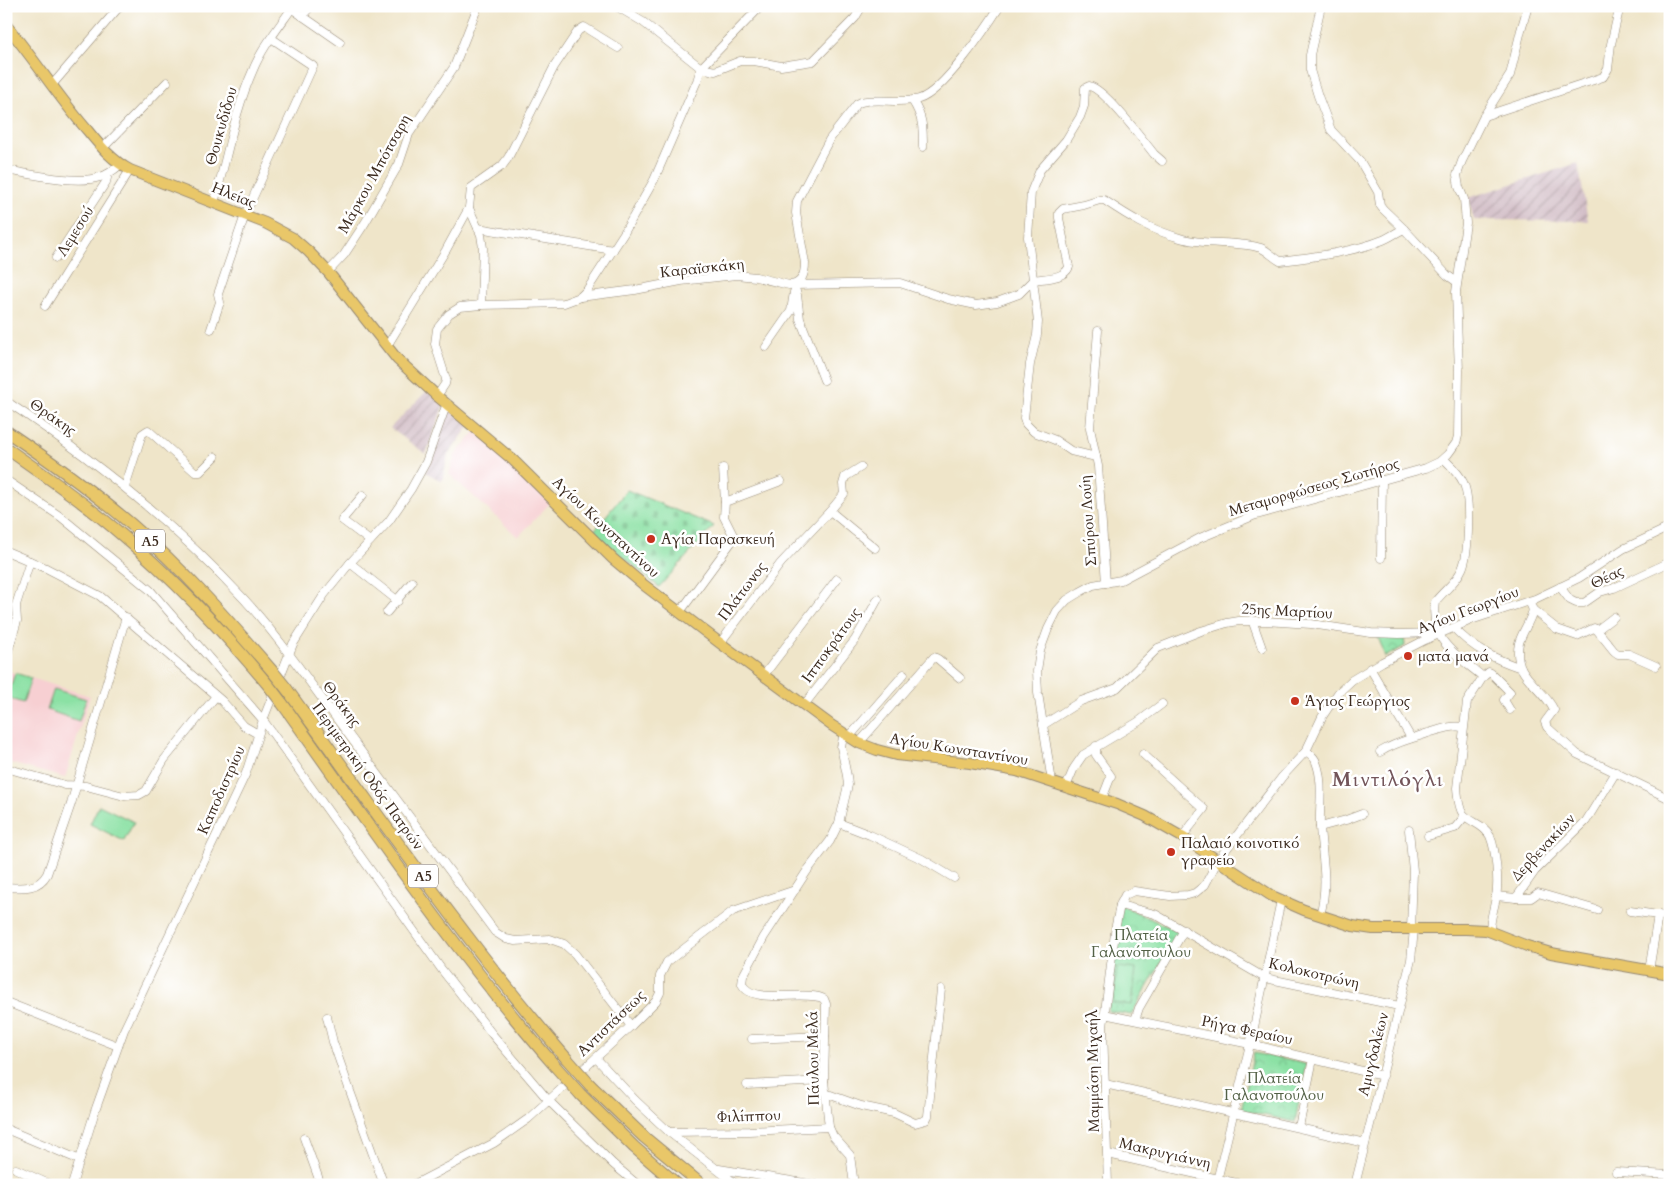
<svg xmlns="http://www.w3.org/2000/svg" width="1676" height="1191" font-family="Cardo,serif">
<defs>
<pattern id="industrial-furrows" width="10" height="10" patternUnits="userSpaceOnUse" patternTransform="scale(1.25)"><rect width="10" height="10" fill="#d2bdc6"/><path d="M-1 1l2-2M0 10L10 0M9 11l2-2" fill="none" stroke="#ac9aa0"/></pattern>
<pattern id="cemetery-stones" width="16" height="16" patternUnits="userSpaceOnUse" patternTransform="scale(1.25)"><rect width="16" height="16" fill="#8be1a4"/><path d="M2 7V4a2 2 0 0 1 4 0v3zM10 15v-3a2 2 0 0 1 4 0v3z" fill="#79c18d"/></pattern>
<pattern id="park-crowns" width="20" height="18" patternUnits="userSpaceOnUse" patternTransform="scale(1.25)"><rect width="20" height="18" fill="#8be1a4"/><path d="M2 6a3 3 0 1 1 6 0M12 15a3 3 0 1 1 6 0" fill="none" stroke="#79c18d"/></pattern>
</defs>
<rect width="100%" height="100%" fill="#fff"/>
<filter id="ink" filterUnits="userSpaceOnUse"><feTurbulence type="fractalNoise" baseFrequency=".02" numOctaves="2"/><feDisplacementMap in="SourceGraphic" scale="10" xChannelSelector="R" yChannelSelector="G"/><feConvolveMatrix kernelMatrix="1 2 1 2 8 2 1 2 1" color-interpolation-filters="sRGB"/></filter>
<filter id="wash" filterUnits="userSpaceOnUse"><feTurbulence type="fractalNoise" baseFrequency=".0096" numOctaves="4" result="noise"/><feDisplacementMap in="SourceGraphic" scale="20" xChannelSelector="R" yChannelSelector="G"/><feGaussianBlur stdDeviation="1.12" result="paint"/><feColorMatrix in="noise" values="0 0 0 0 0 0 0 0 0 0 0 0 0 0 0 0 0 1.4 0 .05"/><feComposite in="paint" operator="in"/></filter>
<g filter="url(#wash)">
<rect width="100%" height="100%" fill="#efe5c9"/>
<g fill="#f7cfd2">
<path d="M476,431L551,502L518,537L449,474L455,455Z"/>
<path d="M8,671L90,696L65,778L6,762V676Z"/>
</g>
<g fill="url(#industrial-furrows)">
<path d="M1578,163L1588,221L1474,220L1468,198Z"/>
<path d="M427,391L444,404L426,454L390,428Z"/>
<path d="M449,409L470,425L448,455L442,481L425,472L436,439Z"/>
</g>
<path fill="url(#cemetery-stones)" stroke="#638661" d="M627,490L714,526L659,587L593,532Z"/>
<g fill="url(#park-crowns)" stroke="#638661">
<path d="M1378,636H1404L1405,646L1385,657Z"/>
<path d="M1121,905L1179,932L1131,1015L1108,1011Z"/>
<path d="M1254,1053L1306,1064L1295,1122L1241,1110Z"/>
</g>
<g fill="#8be1a4" stroke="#638661">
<path d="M15,673L31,678L23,703L7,698Z"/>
<path d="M54,689L86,699L79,721L47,710Z"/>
<path d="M99,805L134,822L124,841L90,824Z"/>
<path d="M1117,967L1136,969L1132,1005L1113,1003Z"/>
</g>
</g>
<g filter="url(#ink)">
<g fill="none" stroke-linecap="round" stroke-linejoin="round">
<g stroke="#958874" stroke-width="9">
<g id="minor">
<path d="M288,6L340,42"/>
<path d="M616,6L643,22L701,68L715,71L740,61H754L781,66L813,61L855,18L862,6"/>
<path d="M1321,6L1310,55V70L1318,96L1331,130L1360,161L1378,192L1380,205L1383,209L1404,229L1447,275L1457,282"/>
<path d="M302,16L311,6"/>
<path d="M52,85L120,6"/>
<path d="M912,100C923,117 923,127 923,147"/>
<path d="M1484,116L1603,77L1608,69L1611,44L1620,6"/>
<path d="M103,148L167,82"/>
<path d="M6,170C31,174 77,185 100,177C108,175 114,170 120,165"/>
<path d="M214,203C227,158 234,113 253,70C262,48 278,28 292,8"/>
<path d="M469,208L481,235L483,248L481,305"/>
<path d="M478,228L613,250"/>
<path d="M56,258L106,182L108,174"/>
<path d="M328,272L344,255L365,223L399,164L409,134L454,67L478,6"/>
<path d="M1033,280C1045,278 1064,279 1069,267L1059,218V213L1063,209L1084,205L1100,200H1104C1131,218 1149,229 1180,238C1206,246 1235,240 1261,248C1268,251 1273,257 1280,261C1312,257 1354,252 1383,240C1390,237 1397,232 1404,229"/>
<path d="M794,285L900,283L948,299L976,305L997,302L1019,294L1033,280"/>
<path d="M794,285L797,295L800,319L824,380"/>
<path d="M580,297L635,290L681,281L736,275L756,277L789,285C802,285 805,273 805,263L796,213L797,201L829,140L857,104L861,102C879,98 901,104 919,99C943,92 986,28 1000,6"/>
<path d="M45,306L130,170"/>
<path d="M211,329L220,302L218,294L245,215L313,66L271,38"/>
<path d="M1098,331L1090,428L1098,466L1106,583"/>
<path d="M387,346L446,250L469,208L471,188L502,166L508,158L554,67L578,31L584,27L618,48"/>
<path d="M766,347L791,311L794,292"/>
<path d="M437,396L445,384L446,379L435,344L437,329L449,314L460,307L481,305L564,303L580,297L587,290L624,233L654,180L697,81L701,68L761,6"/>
<path d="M6,401C92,458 174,523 244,599C278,636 307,679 337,719C389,790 442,861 495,932L506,939L515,941L550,939L564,944L575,954L631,1026"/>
<path d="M1096,457L1071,451L1055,440L1034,432L1026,424L1024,418L1030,364L1037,335L1038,322L1028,237L1031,192L1040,170L1066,140L1080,117L1084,106L1085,88L1089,86C1104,88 1143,140 1154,154L1162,161"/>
<path d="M1444,459C1451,466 1459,473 1463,482C1471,498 1469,554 1462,569C1456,583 1444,590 1435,602C1429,641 1457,655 1483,677L1489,672L1491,673L1510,692L1504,700L1510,710"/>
<path d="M723,468L725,502"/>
<path d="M6,480L61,517L150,590L263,720L442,970L492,1034L549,1101L613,1164L638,1185"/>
<path d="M125,487L142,434L148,430L195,472H200L215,457"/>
<path d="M363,495L342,520L370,541"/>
<path d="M830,511L844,494L843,484L845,477L861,467"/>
<path d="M6,551L46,568L100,596L222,701L244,726L258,734"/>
<path d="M1381,558L1382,480"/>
<path d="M350,563L398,601"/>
<path d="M1560,587L1570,600L1576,603H1584L1600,592L1614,588L1670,562"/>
<path d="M1529,601L1533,610C1530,622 1522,632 1519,643C1512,677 1542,685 1554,710L1545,722L1547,727L1577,754L1670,799"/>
<path d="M1533,610L1557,629L1577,636L1594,628L1597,630L1614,617"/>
<path d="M387,612L412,582"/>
<path d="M680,612L733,540V535L724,517L725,502L781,481"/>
<path d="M1252,620L1262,648"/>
<path d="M1454,628C1473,649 1495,659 1521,668"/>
<path d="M1597,630L1614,651L1618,654H1629L1656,666"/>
<path d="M720,643L781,563L830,511L875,548"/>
<path d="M6,658L17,621L16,605L30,561"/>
<path d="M1370,668L1411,738"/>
<path d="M764,675L837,579"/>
<path d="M1483,677L1467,702L1457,788C1458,796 1458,807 1463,814C1471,823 1484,824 1490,836C1496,850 1499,882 1496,897C1494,909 1490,919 1490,931"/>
<path d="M804,705L855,640L878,599"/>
<path d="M1043,725L1081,701L1117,688L1158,648L1201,631L1227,623L1239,621H1265L1311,624L1371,633L1399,634L1434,633L1438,635"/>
<path d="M844,733L841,747L847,776L848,785L839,823L830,841L807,871L764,937L743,976L742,984C752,1006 808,989 824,999L826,1004L824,1081L829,1127L833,1136L850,1155L854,1185"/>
<path d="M849,737L904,674"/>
<path d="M859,743L934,657L938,659L960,678"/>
<path d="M1096,746V755L1111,776L1102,799"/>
<path d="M1306,751C1310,754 1315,757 1316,762C1324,782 1319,806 1320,827C1322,859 1329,883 1320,915"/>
<path d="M1380,752C1398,741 1409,740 1428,733C1440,730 1450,725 1463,727"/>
<path d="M1143,754L1204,809L1182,837"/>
<path d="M6,768L65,785L86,786L124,796L139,795L146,791L164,760L216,696"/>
<path d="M1052,782L1038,693L1037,671L1040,651L1048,629L1057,611L1067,600L1080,592L1093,585L1121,580L1200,538L1253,516L1426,468L1439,462L1448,454L1456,443L1458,436L1459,371L1456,292L1466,223L1464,199L1459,187L1457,175L1462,161L1484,116L1510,75L1521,30L1528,6"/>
<path d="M1066,787L1074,768L1083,755L1138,722L1162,704"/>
<path d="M839,823L870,835L922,859L954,878"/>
<path d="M1320,827L1346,820L1362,814"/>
<path d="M1409,830L1413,871L1411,930"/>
<path d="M1428,836L1455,828L1465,816"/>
<path d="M6,887C22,888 38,890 47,874L71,804L126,617"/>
<path d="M1496,896L1516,898L1535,871L1586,821L1616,772"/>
<path d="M1516,898H1531L1538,893L1597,910"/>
<path d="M1120,905L1155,914L1265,978L1399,1006"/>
<path d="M1630,911L1658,915"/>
<path d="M1649,971L1658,915L1670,917"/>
<path d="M6,1002L118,1046"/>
<path d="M1104,1014L1250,1044L1383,1076"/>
<path d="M327,1017L333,1042L350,1091L384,1185"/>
<path d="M1135,1020L1139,1008L1184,930"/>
<path d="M752,1039L825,1036"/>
<path d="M596,1058L635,1100L669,1132L737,1185"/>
<path d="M1105,1084L1365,1143"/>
<path d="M747,1085L824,1081"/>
<path d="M825,1093L861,1106L894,1113L915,1123L926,1120L928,1116L941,989"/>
<path d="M1299,1127L1313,1059"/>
<path d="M6,1129L80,1160"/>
<path d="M669,1132L749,1131L829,1127"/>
<path d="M304,1138L321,1185"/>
<path d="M1108,1154L1245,1185"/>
<path d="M16,1169L51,1185"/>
<path d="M719,1169L816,1185"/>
<path d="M1616,1172L1670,1175"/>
<path d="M72,1185L95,1111L124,1030L246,773L263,720L293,644L324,595L350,563L389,521L411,489L426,462L447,403"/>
<path d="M413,1185L494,1143L528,1119L631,1026L656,1001L660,993V976L667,962L733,911L795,890"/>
<path d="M1108,1185L1103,1027L1116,925L1120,905L1125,895L1134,891L1170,896L1188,895L1195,893L1205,885L1218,860L1282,777L1306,751L1322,717L1338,693L1352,680L1382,662L1425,640L1471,620L1535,599L1579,578L1623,549L1670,527"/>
<path d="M1216,1185L1253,1032L1281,900"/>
<path d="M1355,1185L1411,960L1414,929"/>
</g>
</g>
<g stroke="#958874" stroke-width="12">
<path id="major" d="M6,25C35,60 59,98 88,131C100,146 113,161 130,170L265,223L293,238L309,252L328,272L397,359L437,396L513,460L613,559L644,585L720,643L831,725L859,743L877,750L896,755L970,763L1017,771L1117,804L1145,816L1182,837L1272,896L1304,910L1353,926L1373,929H1466L1486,930L1527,946L1551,953L1670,974"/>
</g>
<g stroke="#958874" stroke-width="13">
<g id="highway">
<path d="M6,431C49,460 92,491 131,524C183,569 229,621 274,673"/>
<path d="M6,448C46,476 86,504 122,535C176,581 224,632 269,686"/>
<path d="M286,688C377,813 465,941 566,1058"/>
<path d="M282,703C370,826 455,952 555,1066"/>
<path d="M590,1085L644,1137L702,1185"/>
<path d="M581,1095L634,1147L678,1185"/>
</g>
</g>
<use href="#minor" stroke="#fff" stroke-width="8"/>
<use href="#major" stroke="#e9c769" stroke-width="10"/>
<use href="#highway" stroke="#e9c769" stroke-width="11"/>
<g stroke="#958874" stroke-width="13" stroke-linecap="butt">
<g id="highway-bridge">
<path d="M274,673L286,688"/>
<path d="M269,686L282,703"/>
<path d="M566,1058L590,1085"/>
<path d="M555,1066L581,1095"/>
</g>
</g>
<use href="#highway-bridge" stroke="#e9c769" stroke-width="11"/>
</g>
</g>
<g fill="#c8321e" stroke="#fff" stroke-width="2">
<circle cx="651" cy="539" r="5"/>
<circle cx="1408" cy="656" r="5"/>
<circle cx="1295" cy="701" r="5"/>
<circle cx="1171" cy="852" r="5"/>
</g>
<g text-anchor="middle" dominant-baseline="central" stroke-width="5" stroke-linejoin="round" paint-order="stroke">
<g fill="#fff" stroke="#766a62" stroke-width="1">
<rect x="135" y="529.5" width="30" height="23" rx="4"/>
<rect x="408" y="864.5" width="30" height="23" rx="4"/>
</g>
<g font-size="14" font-weight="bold" fill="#3b2a1e">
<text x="150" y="541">Α5</text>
<text x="423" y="876">Α5</text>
</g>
<g font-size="15" fill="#3b2a1e" stroke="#fff">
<text transform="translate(221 126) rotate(-74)">Θουκυδίδου</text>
<text transform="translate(374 174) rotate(-61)">Μάρκου Μπότσαρη</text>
<text transform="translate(234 195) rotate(22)">Ηλείας</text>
<text transform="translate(75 231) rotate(-58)">Λεμεσού</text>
<text transform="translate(702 268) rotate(-6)">Καραϊσκάκη</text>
<text transform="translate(53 417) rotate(35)">Θράκης</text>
<text transform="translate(1314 487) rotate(-16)">Μεταμορφώσεως Σωτήρος</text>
<text transform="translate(1088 521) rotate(-94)">Σπύρου Λούη</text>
<text transform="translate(606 527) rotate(43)">Αγίου Κωνσταντίνου</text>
<text transform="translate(1607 577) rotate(-26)">Θέας</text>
<text transform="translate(742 591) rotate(-53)">Πλάτωνος</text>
<text transform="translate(1468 610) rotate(-21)">Αγίου Γεωργίου</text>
<text transform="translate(1287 611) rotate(3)">25ης Μαρτίου</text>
<text transform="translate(831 645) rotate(-54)">Ιπποκράτους</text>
<text transform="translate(342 704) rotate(53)">Θράκης</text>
<text transform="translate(959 749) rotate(9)">Αγίου Κωνσταντίνου</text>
<text transform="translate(368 776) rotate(54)">Περιμετρική Οδός Πατρών</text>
<text transform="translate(221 790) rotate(-66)">Καποδιστρίου</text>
<text transform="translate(1543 847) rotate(-47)">Δερβενακίων</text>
<text transform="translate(1314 973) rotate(13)">Κολοκοτρώνη</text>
<text transform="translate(611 1023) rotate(-44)">Αντιστάσεως</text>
<text transform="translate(1247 1030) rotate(12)">Ρήγα Φεραίου</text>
<text transform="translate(1373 1054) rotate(-76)">Αμυγδαλέων</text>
<text transform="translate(813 1058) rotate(-91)">Πάυλου Μελά</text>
<text transform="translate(1093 1071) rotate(-91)">Μαμμάση Μιχαήλ</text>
<text transform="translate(749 1116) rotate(-2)">Φιλίππου</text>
<text transform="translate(1165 1153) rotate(13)">Μακρυγιάννη</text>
</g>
<g font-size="15" fill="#3b2a1e" stroke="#fff" text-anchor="start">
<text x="661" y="539">Αγία Παρασκευή</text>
<text x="1418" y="656">ματά μανά</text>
<text x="1305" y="701">Άγιος Γεώργιος</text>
<text x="1181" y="843">Παλαιό κοινοτικό<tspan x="1181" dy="17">γραφείο</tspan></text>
</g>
<g font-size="15" fill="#536146" stroke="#fff">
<text x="1141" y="935">Πλατεία<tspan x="1141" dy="17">Γαλανόπουλου</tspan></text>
<text x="1274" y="1078">Πλατεία<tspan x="1274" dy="17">Γαλανοπούλου</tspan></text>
</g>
<g font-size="20" font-weight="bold" letter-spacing="1" fill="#73555a" stroke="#fff">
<text x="1388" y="779">Μιντιλόγλι</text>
</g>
</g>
<rect width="1676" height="1191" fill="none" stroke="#fff" stroke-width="25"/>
</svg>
